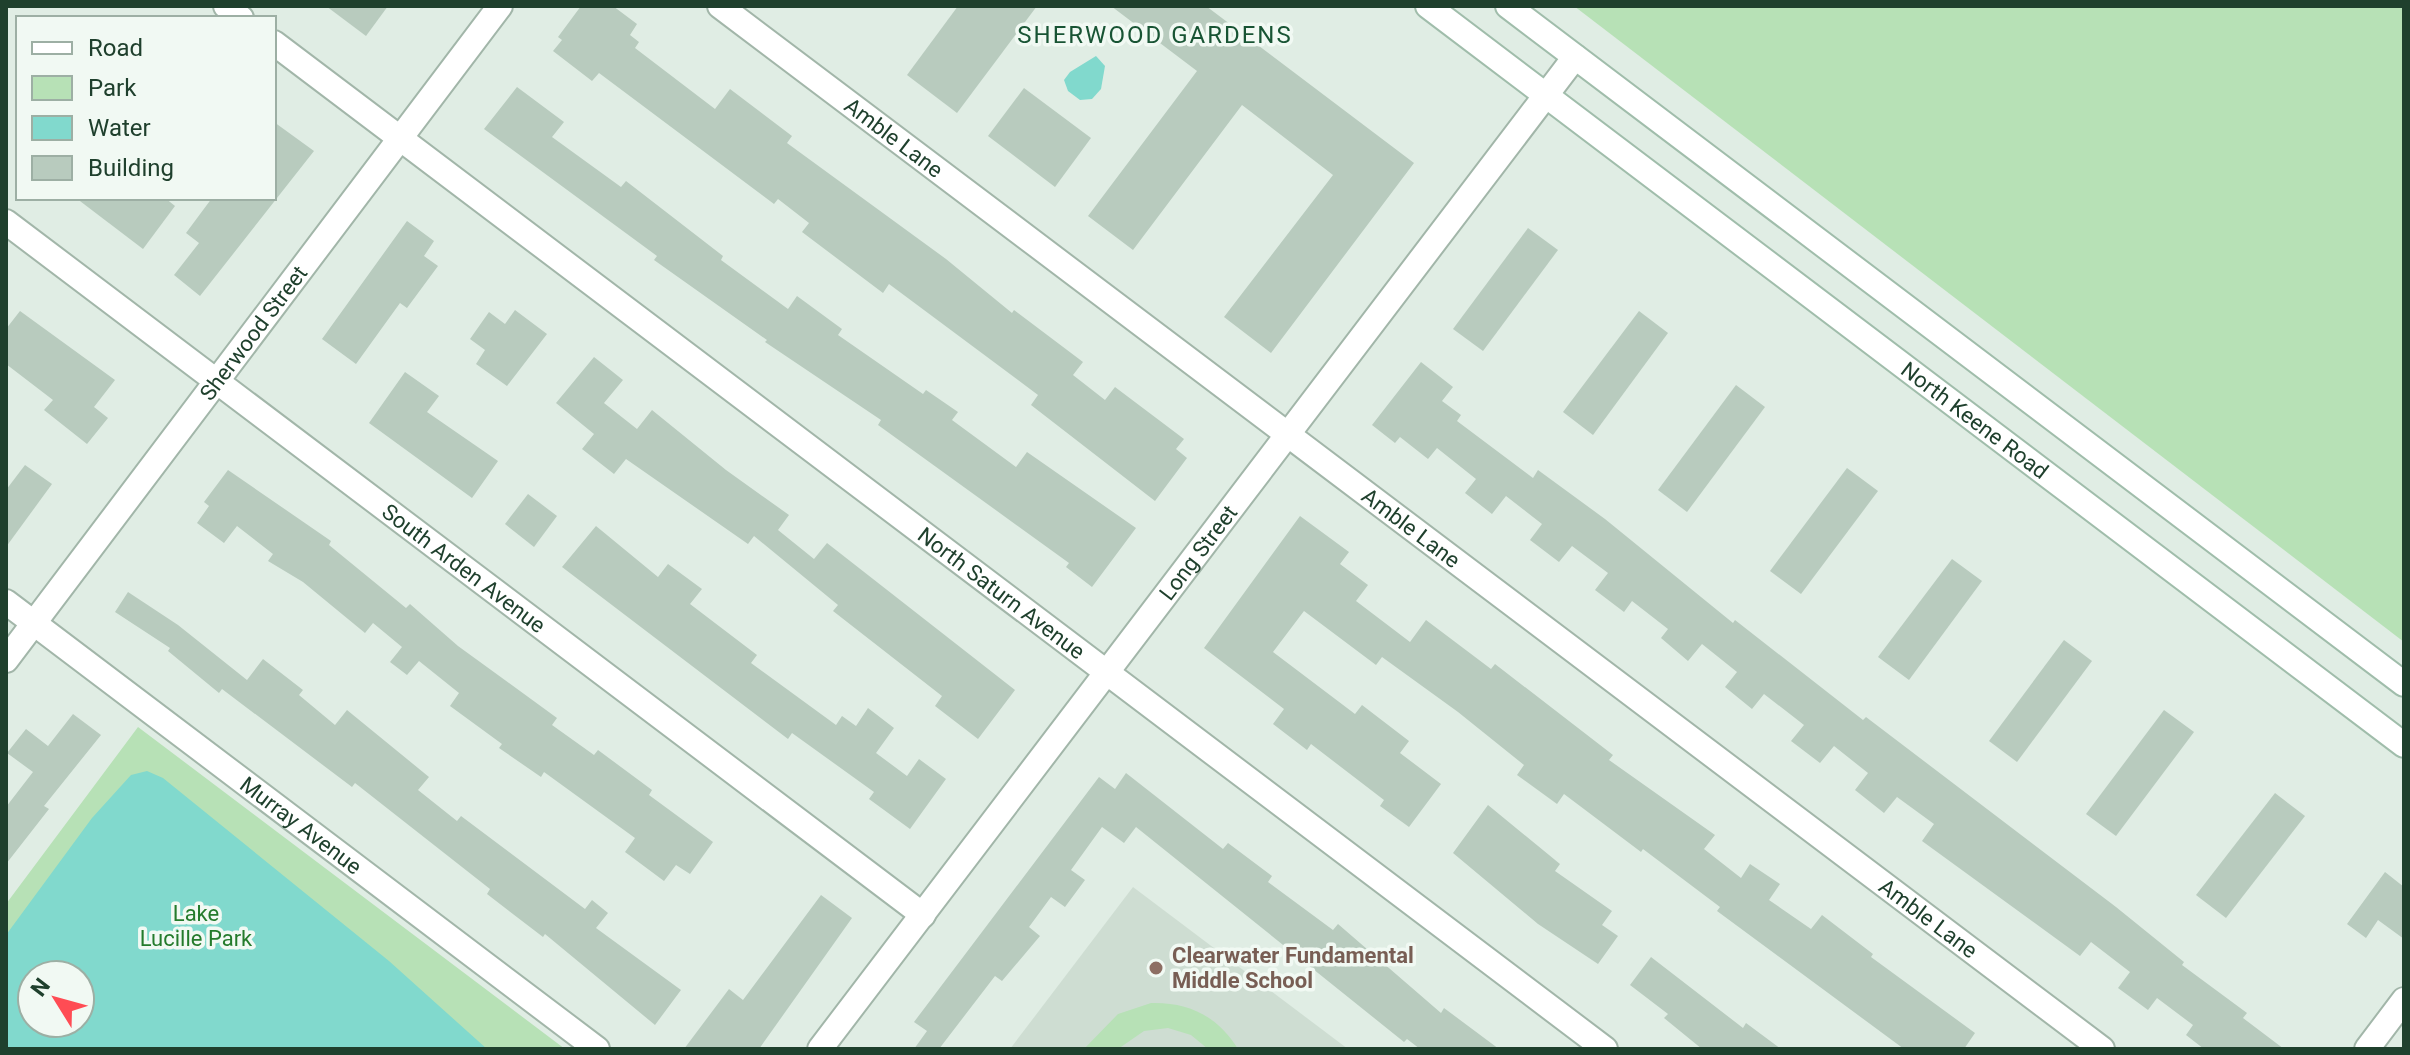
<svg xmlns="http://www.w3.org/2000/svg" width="2410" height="1055" font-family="Roboto,sans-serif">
<rect width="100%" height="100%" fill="#e0ede4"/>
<path fill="#ceddd2" d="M1133,887L1348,1049H1010Z"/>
<g fill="#b7e1b6" fill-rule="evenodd">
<path d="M1574,6H2404V642Z"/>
<path d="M138,727L565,1049H6V904ZM32,975H80V1023H32Z"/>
<path d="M1151,1003C1190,1002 1218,1017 1238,1049H1208L1191,1035L1168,1028L1144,1031L1118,1049H1084L1118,1014Z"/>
</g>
<g fill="#81d9cd" fill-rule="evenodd">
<path d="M1096,56L1105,66L1101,89L1092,99L1080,100L1068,91L1064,80L1070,72Z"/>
<path d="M147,771L163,778L389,961L487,1049H6V935L92,818L131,775ZM32,975H80V1023H32Z"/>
</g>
<g fill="#b8cbbe">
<path d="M326,6H388L366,36Z"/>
<path d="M581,6H613L637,24L630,35L639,42L635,48L715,109L730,89L792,136L787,143L946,259L1012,313L1014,310L1083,362L1073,375L1105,400L1115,387L1184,439L1176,449L1187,458L1155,501L1031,405L1038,395L889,284L883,293L802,232L809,223L778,199L774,204L599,73L592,81L553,51L562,40L558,37Z"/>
<path d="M958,6H1037L957,113L907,75Z"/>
<path d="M1111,6H1206L1414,163L1271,353L1224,317L1333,175L1242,105L1133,250L1088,216L1197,71Z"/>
<path d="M517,87L564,122L552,137L621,187L626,181L723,256L721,260L788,309L797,296L842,329L838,335L923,394L926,390L958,412L952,420L1016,467L1027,452L1136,528L1092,587L1066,567L1069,563L878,425L881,420L765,342L767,340L654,260L657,256L484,129Z"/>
<path d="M1024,88L1091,138L1055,187L988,136Z"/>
<path d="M274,122L314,151L200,296L174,275L199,243L186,233L212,198H274Z"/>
<path d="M76,198H165L175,206L143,249Z"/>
<path d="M407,221L434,241L424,256L438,266L407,308L400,303L356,364L322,339Z"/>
<path d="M1528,228L1558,250L1483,351L1453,329Z"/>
<path d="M515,310L547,334L507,386L476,364L485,350L470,339L489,312L505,324Z"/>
<path d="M20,311L115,380L94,407L108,418L87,444L44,410L53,400L6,364V329Z"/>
<path d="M1639,311L1668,333L1593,435L1563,412Z"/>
<path d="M594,357L623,380L604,403L637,429L652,410L726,470L789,515L778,530L814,559L827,543L1015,690L978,739L935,706L942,696L833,611L838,605L754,536L748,544L626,459L614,474L582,449L594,434L556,403Z"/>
<path d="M1421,362L1453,387L1442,401L1461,415L1457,421L1533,478L1538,470L1605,519L1733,623L1735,620L1863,720L1866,717L2116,907L2184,962L2182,965L2247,1013L2243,1018L2284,1049H2204L2186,1035L2193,1025L2157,998L2148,1010L2118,988L2130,972L2091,942L2080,956L1922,841L1934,824L1897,797L1884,813L1855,790L1868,773L1834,746L1820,763L1791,741L1804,725L1764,694L1752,709L1725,687L1737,672L1702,644L1688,661L1661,638L1668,629L1632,601L1624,612L1595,590L1608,573L1572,546L1559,562L1530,540L1542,524L1506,496L1492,514L1465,493L1476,479L1437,448L1428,459L1400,437L1395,443L1372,425Z"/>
<path d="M405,372L439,396L427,412L498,461L472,498L369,423Z"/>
<path d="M1736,385L1765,407L1687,512L1658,490Z"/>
<path d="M25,465L52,484L6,547V490Z"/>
<path d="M1847,468L1878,491L1801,594L1770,571Z"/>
<path d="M228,470L331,541L329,545L406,608L410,604L458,646L557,718L552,725L594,755L598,750L652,790L649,795L713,842L690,874L676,865L664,881L625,852L635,838L544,772L541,777L499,748L502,744L450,706L459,693L419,661L407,675L390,662L402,647L373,623L365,633L303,582L268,561L273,554L237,526L224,543L197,523L209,506L204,502Z"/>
<path d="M528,494L557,516L534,547L505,524Z"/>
<path d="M1300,516L1349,552L1340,564L1368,585L1356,601L1410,642L1426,620L1491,669L1495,664L1613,755L1609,760L1715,835L1704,849L1741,878L1750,864L1780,884L1769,900L1811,929L1822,915L1873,954L1871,957L1975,1033L1964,1049H1904L1717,911L1720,907L1643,849L1641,852L1564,794L1557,804L1517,775L1524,765L1458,712L1382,657L1376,665L1304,611L1273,652L1355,714L1362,705L1409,741L1400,753L1441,784L1409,827L1380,806L1384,800L1311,744L1307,750L1273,724L1284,709L1204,648Z"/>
<path d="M596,526L658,577L668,564L702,589L690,604L757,655L751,663L836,725L842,716L856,726L868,708L894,728L876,753L907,776L919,759L946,779L910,829L869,799L874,792L792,733L788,739L562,567Z"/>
<path d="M1952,559L1982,581L1909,680L1878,657Z"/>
<path d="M128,592L178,625L247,680L263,659L303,690L299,695L335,725L347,710L429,777L418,790L457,821L461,816L585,909L592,900L608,913L596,928L681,990L655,1025L545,934L543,937L487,894L490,889L355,783L352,787L222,689L219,693L168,651L170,648L115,612Z"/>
<path d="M2064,640L2092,661L2017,762L1989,741Z"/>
<path d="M2164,710L2194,732L2116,836L2086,814Z"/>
<path d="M73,714L101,735L44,806L49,809L6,864V807L33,772L7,753L26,729L48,746Z"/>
<path d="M1126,773L1223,849L1228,843L1272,876L1268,882L1333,930L1338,924L1441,1013L1444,1008L1499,1049H1420L1407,1039L1404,1042L1136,827L1124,843L1102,827L1071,870L1085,880L1065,907L1051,897L1029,927L1040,936L1002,981L995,976L939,1049H914L927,1031L914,1022L1099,777L1115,789Z"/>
<path d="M2275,793L2305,816L2226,918L2196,895Z"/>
<path d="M1488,805L1560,864L1555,871L1612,911L1602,925L1618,936L1598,964L1538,924L1453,853Z"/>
<path d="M2385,872L2404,887V939L2378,920L2366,938L2347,924Z"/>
<path d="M821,895L852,918L759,1049H684L729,989L743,1000Z"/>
<path d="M1651,957L1743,1028L1746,1023L1781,1049H1702L1664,1018L1668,1014L1630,985Z"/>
</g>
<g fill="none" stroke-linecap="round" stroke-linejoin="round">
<g stroke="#a2b6a9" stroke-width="28">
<g id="minor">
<path d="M226,6L241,18"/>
<path id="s1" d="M720,6L2102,1049"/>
<path id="s2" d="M274,43L1605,1049"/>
<path id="s3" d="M6,222L923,915"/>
<path id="s4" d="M6,602L597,1049"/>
<path id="s5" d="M6,660L500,6"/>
<path id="s6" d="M820,1049L1575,57"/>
</g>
</g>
<g stroke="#a2b6a9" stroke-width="28">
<path id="tertiary" d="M2367,1049L2404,1000"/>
</g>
<g stroke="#a0bdab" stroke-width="28">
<g id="secondary">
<path id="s7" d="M1428,6L2404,745"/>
<path d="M1508,6L2404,684"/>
</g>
</g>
<use href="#minor" stroke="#fff" stroke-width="24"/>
<use href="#tertiary" stroke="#fff" stroke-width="24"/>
<use href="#secondary" stroke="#fff" stroke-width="24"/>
</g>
<circle fill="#8d6e63" stroke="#f1f9f3" stroke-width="3" cx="1156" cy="968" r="8"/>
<g text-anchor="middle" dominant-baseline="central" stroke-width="7" stroke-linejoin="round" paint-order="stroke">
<g font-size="22" fill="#1f402d" stroke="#f1f9f3">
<text stroke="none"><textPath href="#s1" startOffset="218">Amble Lane</textPath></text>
<text stroke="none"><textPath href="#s5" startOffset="410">Sherwood Street</textPath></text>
<text stroke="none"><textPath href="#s7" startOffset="686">North Keene Road</textPath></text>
<text stroke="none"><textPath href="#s1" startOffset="866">Amble Lane</textPath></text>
<text stroke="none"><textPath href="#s6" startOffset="624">Long Street</textPath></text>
<text stroke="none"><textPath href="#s3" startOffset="574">South Arden Avenue</textPath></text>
<text stroke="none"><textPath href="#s2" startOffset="912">North Saturn Avenue</textPath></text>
<text stroke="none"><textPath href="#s4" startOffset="370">Murray Avenue</textPath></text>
<text stroke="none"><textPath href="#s1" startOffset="1514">Amble Lane</textPath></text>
</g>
<g font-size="22" fill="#247b2c" stroke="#f1f9f3">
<text x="196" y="913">Lake<tspan x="196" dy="25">Lucille Park</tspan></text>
</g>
<g font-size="22" font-weight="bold" fill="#785e54" stroke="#f1f9f3" text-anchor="start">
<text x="1172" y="955">Clearwater Fundamental<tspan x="1172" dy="25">Middle School</tspan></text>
</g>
<g font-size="24" letter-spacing="2" fill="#185434" stroke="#f1f9f3">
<text x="1155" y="35">SHERWOOD GARDENS</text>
</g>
</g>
<rect width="2410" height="1055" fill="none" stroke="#1f402d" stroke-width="16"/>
<rect x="16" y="16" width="260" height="184" fill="#f1f9f3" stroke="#9dafa4" stroke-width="2"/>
<rect x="32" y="42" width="40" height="12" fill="#ffffff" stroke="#9dafa4" stroke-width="2"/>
<text x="88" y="56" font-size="24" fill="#1f402d">Road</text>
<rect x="32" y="76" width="40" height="24" fill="#b7e1b6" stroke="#9dafa4" stroke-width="2"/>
<text x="88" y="96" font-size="24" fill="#1f402d">Park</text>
<rect x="32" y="116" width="40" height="24" fill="#81d9cd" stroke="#9dafa4" stroke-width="2"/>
<text x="88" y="136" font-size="24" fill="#1f402d">Water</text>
<rect x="32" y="156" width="40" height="24" fill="#b8cbbe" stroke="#9dafa4" stroke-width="2"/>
<text x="88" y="176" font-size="24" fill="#1f402d">Building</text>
<g transform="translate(56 999) rotate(307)"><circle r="38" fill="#f1f9f3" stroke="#9dafa4" stroke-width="2"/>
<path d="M0-6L14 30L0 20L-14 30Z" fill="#ff4c54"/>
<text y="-12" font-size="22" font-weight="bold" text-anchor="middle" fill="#1f402d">N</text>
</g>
</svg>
